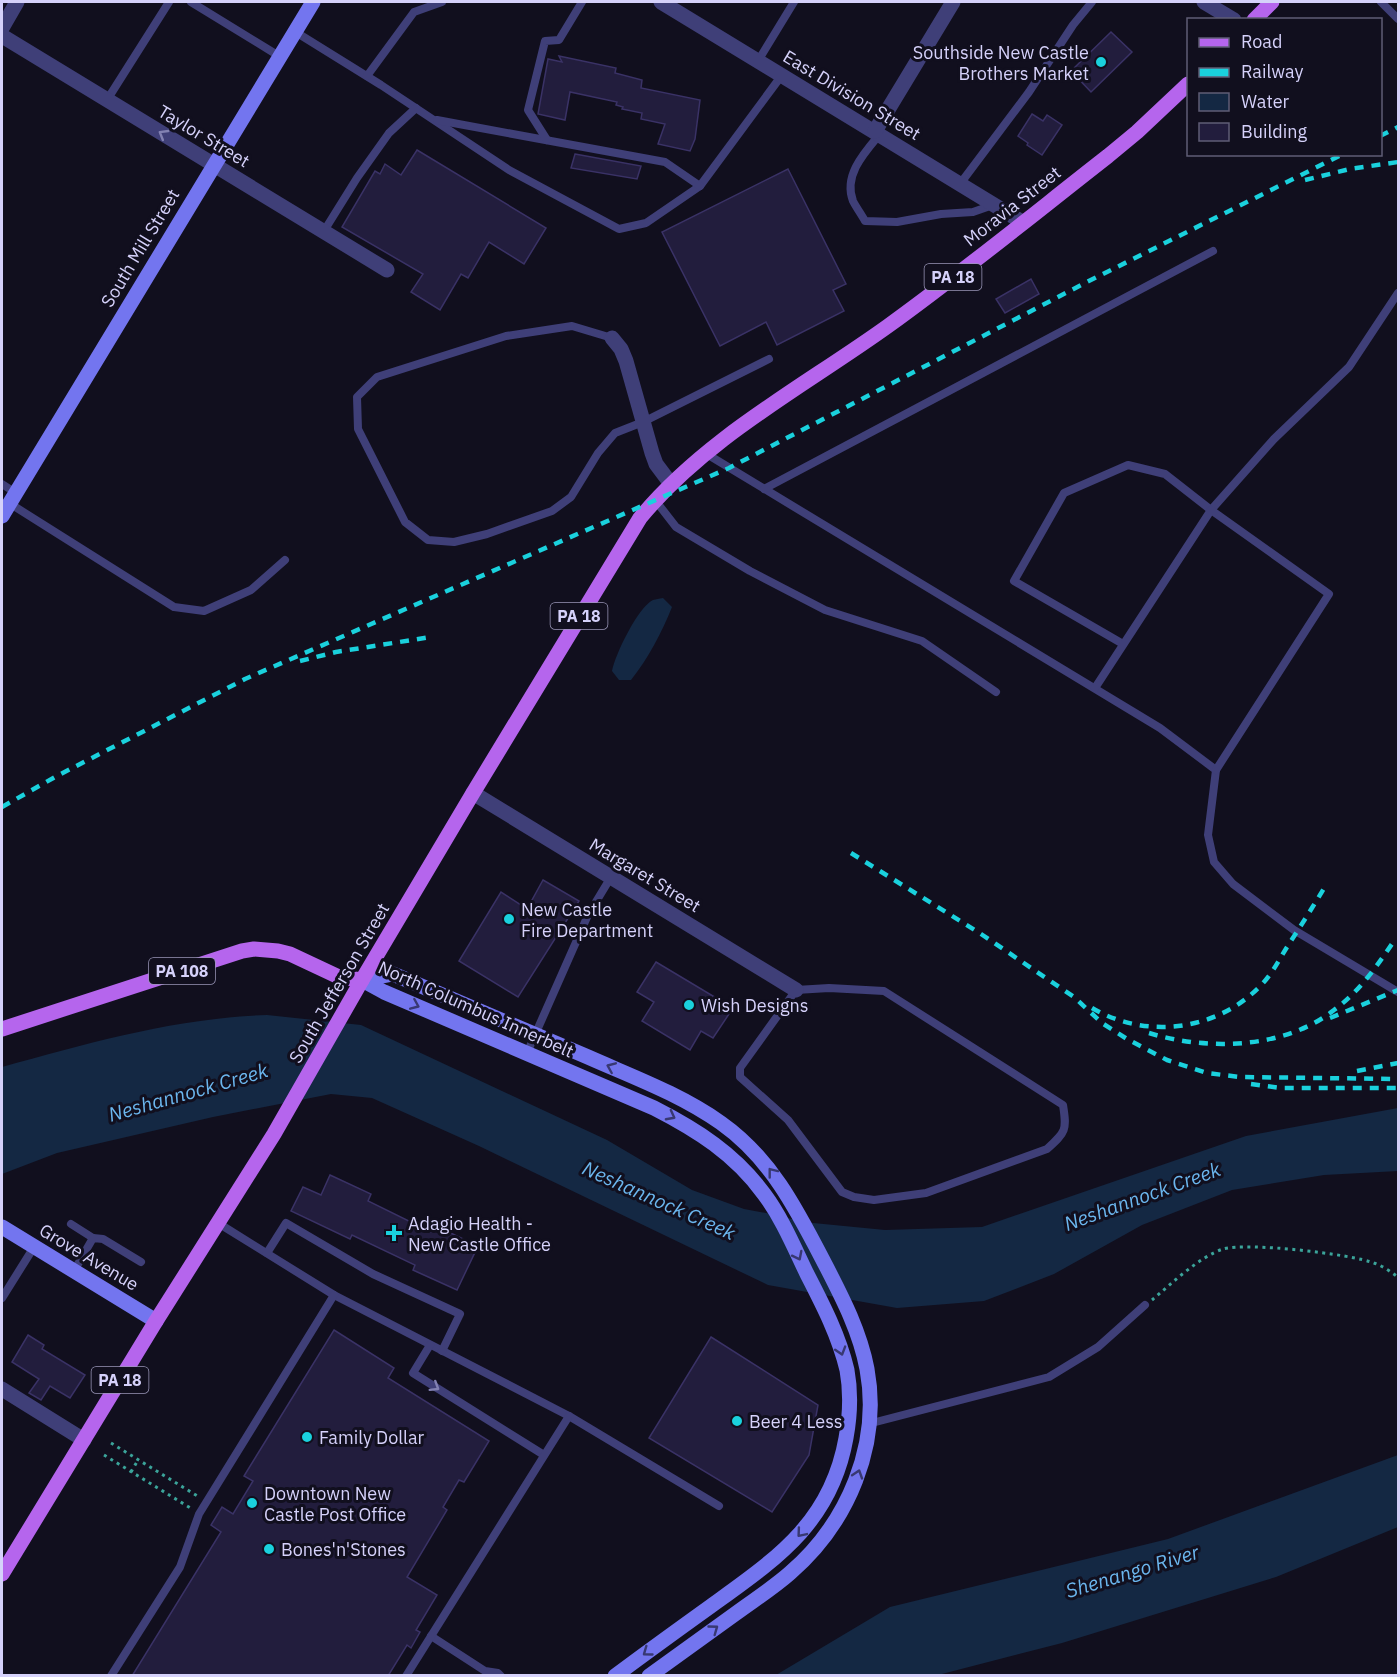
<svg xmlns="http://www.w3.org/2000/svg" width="1400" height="1677" font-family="'IBM Plex Sans',sans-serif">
<rect width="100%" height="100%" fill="#110f1e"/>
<g fill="#142843">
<path d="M663,598L672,607C662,632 648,659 631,680H619L612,671C615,655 638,607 653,600C656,599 659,599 663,598Z"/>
<path d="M267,1015L361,1025L607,1140L692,1190L744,1209L777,1215L803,1222L885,1230L982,1227L1246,1136L1398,1108V1171L1324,1175L1232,1190L1142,1225L1054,1274L984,1301L897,1308L768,1285L479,1146L372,1098L331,1094L213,1117L57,1153L2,1174V1067C89,1043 176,1018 267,1015Z"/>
<path d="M1398,1455V1527L1276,1577L1062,1643L938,1675H776L890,1607L1168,1539Z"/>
</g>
<g fill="#221d3d" stroke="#3a3266" stroke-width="1.5">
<path d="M1111,32L1132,52L1091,92L1071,71Z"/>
<path d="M559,56L616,68L615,73L642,80L641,88L700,100L695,139L690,151L658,144L665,124L641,119L642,113L622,109L623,107L616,105L617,102L570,92L565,120L538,114L548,59L562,62Z"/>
<path d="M1032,114L1043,121L1047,115L1062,125L1042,155L1027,145L1028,143L1018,136Z"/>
<path d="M417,150L546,228L524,264L489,242L468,278L461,274L440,310L411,292L423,274L342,227L375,171L380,174L385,164L401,175Z"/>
<path d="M575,154L641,166L637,179L571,168Z"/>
<path d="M788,169L846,284L833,290L844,311L777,345L766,322L720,346L662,232Z"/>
<path d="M1031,279L1039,294L1005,313L996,299Z"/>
<path d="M543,880L579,901L518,997L459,961L501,892L527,909Z"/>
<path d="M656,962L733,1008L713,1038L701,1031L690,1050L642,1021L654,1002L637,992Z"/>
<path d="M330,1175L371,1194L368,1201L431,1232L434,1225L478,1246L457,1290L413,1270L415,1265L352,1235L350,1239L291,1211L303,1187L321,1195Z"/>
<path d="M334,1330L394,1368L388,1378L489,1441L464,1482L459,1480L443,1507L447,1510L407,1577L437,1595L416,1630L420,1632L411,1648L407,1645L388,1676H132L221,1532L211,1525L222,1507L233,1514L253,1481L244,1476Z"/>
<path d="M28,1335L44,1345L42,1349L85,1375L70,1398L50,1386L41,1400L29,1393L39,1379L12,1362Z"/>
<path d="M711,1337L818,1405L809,1455L772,1512L649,1438Z"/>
</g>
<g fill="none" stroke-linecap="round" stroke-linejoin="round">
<g stroke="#3ba49a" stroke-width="3" stroke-dasharray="3 4.5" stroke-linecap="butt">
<path d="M1034,187L1049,182"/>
<path d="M1152,1300C1171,1284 1199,1257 1223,1249C1247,1242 1351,1254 1374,1263C1383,1266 1391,1272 1398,1277"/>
<path d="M111,1443L199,1497"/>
<path d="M104,1455L192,1509"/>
<path d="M131,1472L138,1460"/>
</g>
<g stroke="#3f3f78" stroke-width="8">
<path d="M191,2L279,56"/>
<path d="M1381,2L1398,19"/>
<path d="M294,31L381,85L509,170L619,229L646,223L700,186L782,75"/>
<path d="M758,61L794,2"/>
<path d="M367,76L414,12L442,2"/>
<path d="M107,100L169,2"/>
<path d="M437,120L665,162L700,186"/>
<path d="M880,134C865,152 843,175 853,201C856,207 861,214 865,221L897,222L941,214L973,212L993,205"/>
<path d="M547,140L528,110L545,41L559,40L582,2"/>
<path d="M960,184L1029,92L1073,25L1092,2"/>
<path d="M324,231L357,178L389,133L416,108"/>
<path d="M612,338L572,326L506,336L377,377L357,397L358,429L405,522L428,540L454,542L487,534L552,511L571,497L598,453L615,433L643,422L769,359"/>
<path d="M705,453L1160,728L1216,770L1208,835L1214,862L1233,884L1294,930L1398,992"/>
<path d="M2,484L16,493"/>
<path d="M764,489L1213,251"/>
<path d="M655,500L676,527L750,571L825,610L922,641L996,692"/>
<path d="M9,503L174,607L204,611L251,590L285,560"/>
<path d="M1123,644L1014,581L1064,493L1128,465L1165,474L1211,510L1274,439L1349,367L1398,293"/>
<path d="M1095,688L1211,510L1329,594L1216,770"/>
<path d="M829,988L884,991L1063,1105C1067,1130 1066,1132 1047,1149L926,1193L874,1200L854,1197L842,1192L788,1120L740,1077V1068L796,990Z"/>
<path d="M527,1053L588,915L611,877"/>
<path d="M218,1223L334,1295L569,1416L719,1506"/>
<path d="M71,1224L93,1238"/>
<path d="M267,1253L286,1223L373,1274L460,1314L442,1351"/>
<path d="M74,1271L93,1238L103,1239L141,1262"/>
<path d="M2,1298L34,1247"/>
<path d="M430,1345L413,1373L544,1455"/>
<path d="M868,1424L1049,1377L1098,1347L1145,1305"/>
<path d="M431,1636L485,1671L498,1673L501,1676"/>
<path d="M111,1676L180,1567L199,1514L334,1295"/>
<path d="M406,1676L569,1416"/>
</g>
<g stroke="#3f3f78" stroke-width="15">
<path d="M661,2L1022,222"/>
<path d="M1204,2L1234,20"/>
<path d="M2,28L17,2"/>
<path d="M2,36L387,270"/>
<path d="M875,131L953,2"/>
<path d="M612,338L621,349L626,361L652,453L656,464L671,484"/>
<path d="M473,793L796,990"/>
<path d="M2,1389L84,1440"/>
</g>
<g stroke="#7375ef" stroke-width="15">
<path d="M2,516L313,2"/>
<path d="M362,980L393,974C458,1002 523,1030 588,1057C633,1077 680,1094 721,1123C772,1159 798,1212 826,1266C843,1299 860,1332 867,1369C881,1445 848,1523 790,1573C773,1588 754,1600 735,1614C707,1634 678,1655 649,1676"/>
<path d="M362,980L384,992L654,1108C697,1130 735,1154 764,1194C782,1218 794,1247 807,1274C823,1305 839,1336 847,1370C851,1392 850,1416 846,1438C831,1523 776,1559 711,1606C679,1629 647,1652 615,1676"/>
<path d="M2,1227L156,1321"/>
</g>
<g stroke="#b565ed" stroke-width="15">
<path d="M1254,20L1272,2"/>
<path d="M2,1029L242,951L254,949L278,951L290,954L339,977L362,980"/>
<path d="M2,1574L156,1321L274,1134L362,980L473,793L640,518C707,437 803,387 888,326C963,272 1035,213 1108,156L1137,132L1188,84"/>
</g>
<g stroke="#1ad1dd" stroke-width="4.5" stroke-dasharray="9 8" stroke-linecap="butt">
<path d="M1380,136L1398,127"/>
<path d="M1305,180L1350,169L1398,162"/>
<path d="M300,661L336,652L431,637"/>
<path d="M2,807L55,777L245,679L729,468L1085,283L1343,154"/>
<path d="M851,853L981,934L1074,997L1102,1023L1127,1039L1167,1060L1207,1073L1240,1077L1398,1079"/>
<path d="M1092,1008C1148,1041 1221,1030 1264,982C1274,971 1281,956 1289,944C1302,924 1314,905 1326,885"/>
<path d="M1330,1018L1398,990"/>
<path d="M1149,1033C1207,1051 1285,1049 1334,1010C1359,992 1377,966 1394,941"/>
<path d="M1357,1071L1398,1063"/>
<path d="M1251,1084L1281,1088H1398"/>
</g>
</g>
<defs><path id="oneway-chevron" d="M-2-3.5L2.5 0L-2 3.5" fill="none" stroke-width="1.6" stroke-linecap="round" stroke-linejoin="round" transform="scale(1.5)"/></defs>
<g stroke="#8281b2">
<use href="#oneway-chevron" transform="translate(163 134) rotate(-149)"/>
<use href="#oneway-chevron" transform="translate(435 1387) rotate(32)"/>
</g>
<g stroke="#383872">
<use href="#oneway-chevron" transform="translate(415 1005) rotate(23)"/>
<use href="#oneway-chevron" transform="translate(611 1067) rotate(-157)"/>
<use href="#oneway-chevron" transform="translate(671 1116) rotate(28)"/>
<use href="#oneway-chevron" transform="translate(772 1172) rotate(-128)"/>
<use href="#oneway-chevron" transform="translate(798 1256) rotate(63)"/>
<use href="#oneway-chevron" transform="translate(841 1351) rotate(73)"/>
<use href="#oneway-chevron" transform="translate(858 1474) rotate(-72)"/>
<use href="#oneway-chevron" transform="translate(801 1533) rotate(130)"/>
<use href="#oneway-chevron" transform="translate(714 1629) rotate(-36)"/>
<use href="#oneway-chevron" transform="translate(647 1652) rotate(144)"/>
</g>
<g fill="#1ad1dd" stroke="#110f1e" stroke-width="2">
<circle cx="1101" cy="62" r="6"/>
<circle cx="509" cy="919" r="6"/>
<circle cx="689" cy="1005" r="6"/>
<path d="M391 1224h6v6h6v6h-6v6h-6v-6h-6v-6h6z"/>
<circle cx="737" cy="1421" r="6"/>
<circle cx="307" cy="1437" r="6"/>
<circle cx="252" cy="1503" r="6"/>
<circle cx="269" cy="1549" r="6"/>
</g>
<g text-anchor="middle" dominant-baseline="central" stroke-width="6" stroke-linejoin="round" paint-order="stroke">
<g fill="#110f1e" stroke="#9a97b8" stroke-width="1.5">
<rect x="924.5" y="264" width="57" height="26" rx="4.5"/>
<rect x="550.5" y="603" width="57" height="26" rx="4.5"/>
<rect x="149" y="958" width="66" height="26" rx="4.5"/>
<rect x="91.5" y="1367" width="57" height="26" rx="4.5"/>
</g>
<g font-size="16" font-weight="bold" fill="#d5d1fa">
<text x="953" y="277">PA 18</text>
<text x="579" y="616">PA 18</text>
<text x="182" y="971">PA 108</text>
<text x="120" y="1380">PA 18</text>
</g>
<g font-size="18" fill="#d5d1fa" stroke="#110f1e" text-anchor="start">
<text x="1089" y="52" text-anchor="end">Southside New Castle<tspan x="1089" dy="21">Brothers Market</tspan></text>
<text x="521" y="909">New Castle<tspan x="521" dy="21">Fire Department</tspan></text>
<text x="701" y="1005">Wish Designs</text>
<text x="408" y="1223">Adagio Health -<tspan x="408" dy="21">New Castle Office</tspan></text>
<text x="749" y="1421">Beer 4 Less</text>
<text x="319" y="1437">Family Dollar</text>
<text x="264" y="1493">Downtown New<tspan x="264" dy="21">Castle Post Office</tspan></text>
<text x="281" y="1549">Bones'n'Stones</text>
</g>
<g font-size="18" fill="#d5d1fa" stroke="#110f1e">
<text transform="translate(852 95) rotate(31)">East Division Street</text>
<text transform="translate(204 136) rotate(31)">Taylor Street</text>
<text transform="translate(1012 206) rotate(-38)">Moravia Street</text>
<text transform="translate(140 248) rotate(-59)">South Mill Street</text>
<text transform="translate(645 875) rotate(31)">Margaret Street</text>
<text transform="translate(339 983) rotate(-60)">South Jefferson Street</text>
<text transform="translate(476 1009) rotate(24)">North Columbus Innerbelt</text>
<text transform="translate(89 1257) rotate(31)">Grove Avenue</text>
</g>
<g font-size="20" font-style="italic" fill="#6bb6ee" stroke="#110f1e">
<text transform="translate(188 1092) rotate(-16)">Neshannock Creek</text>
<text transform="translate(1142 1196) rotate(-20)">Neshannock Creek</text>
<text transform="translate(659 1200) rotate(24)">Neshannock Creek</text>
<text transform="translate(1132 1571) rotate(-17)">Shenango River</text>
</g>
</g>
<rect width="1400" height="1677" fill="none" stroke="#d5d1fa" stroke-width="6"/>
<rect x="1187" y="18" width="195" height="138" fill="#110f1e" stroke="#5f5d76" stroke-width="1.5"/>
<rect x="1199" y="38" width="30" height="9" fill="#b565ed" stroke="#5f5d76" stroke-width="1.5"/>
<text x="1241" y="48" font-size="18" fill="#d5d1fa">Road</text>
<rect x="1199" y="68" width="30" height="9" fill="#1ad1dd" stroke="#5f5d76" stroke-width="1.5"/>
<text x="1241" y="78" font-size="18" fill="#d5d1fa">Railway</text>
<rect x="1199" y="93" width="30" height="18" fill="#142843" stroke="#5f5d76" stroke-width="1.5"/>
<text x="1241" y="108" font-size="18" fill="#d5d1fa">Water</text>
<rect x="1199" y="123" width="30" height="18" fill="#221d3d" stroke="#5f5d76" stroke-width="1.5"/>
<text x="1241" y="138" font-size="18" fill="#d5d1fa">Building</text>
</svg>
